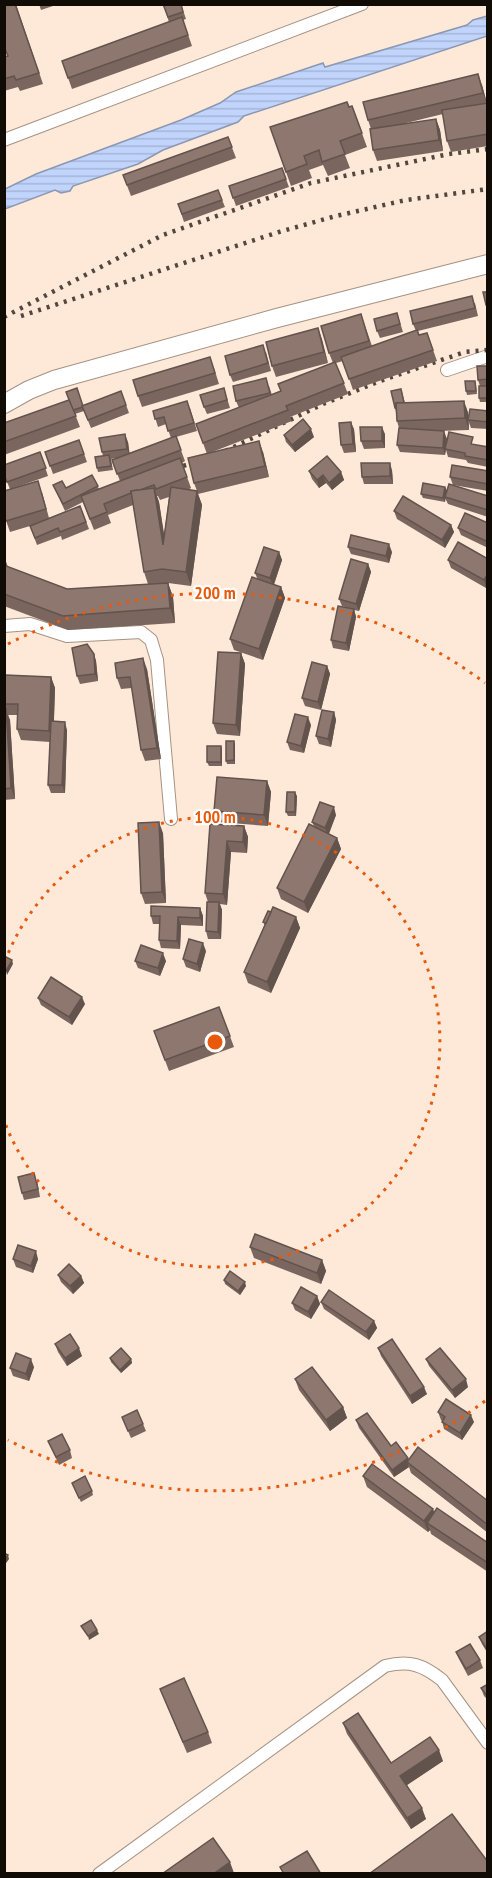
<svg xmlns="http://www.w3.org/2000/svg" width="492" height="1878" font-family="'PT Sans Narrow',sans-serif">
<defs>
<pattern id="water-rules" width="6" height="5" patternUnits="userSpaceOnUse" patternTransform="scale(1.5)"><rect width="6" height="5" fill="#c1d4fc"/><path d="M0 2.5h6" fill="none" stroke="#a5b5d6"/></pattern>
</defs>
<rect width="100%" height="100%" fill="#fee9d9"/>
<path fill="url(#water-rules)" stroke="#8c98b2" stroke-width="1.5" d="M487,16V36L244,116L238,122L163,150L138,164L73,186L70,191L61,193L55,190L5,209V189L36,174L181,120L220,103L236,92L323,63L325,67L467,25L473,20Z"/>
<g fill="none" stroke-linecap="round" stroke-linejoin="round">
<g stroke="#a69283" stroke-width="14">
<g id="street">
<path d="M4,140L362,4"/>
<path d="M447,370L488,356"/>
<path d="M4,626L30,624L67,636L141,632L151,640L157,660L171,819"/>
<path d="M99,1874L385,1666C410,1660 423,1665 442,1680L488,1743"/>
</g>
</g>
<g stroke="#a69283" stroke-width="20">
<path id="primary" d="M4,404L29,390L54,380L277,318L488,264"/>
</g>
<use href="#street" stroke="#fff" stroke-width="12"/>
<use href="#primary" stroke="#fff" stroke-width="18"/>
<g stroke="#51473f" stroke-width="4.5" stroke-dasharray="3 6" stroke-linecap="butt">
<path d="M21,316L279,232L336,216L406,200L488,189"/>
<path d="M4,317L163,235L311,183L449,154L488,149"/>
<path d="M166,471L213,457L323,404L380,381L465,352L488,350"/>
</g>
</g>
<g fill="#7a665f" fill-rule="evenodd">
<path d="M16,4L43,84L20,91L18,87L4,91V57L8,56Z"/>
<path d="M39,4H56V5L41,10Z"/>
<path d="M163,4H181L186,19L183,20L192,46L72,89L62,61L169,22Z"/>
<path d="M482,85L487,103H488V146L451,152L447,141L443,114L402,124L436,119L440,130L443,151L377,161L373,150L371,129L368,120Z"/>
<path d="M352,106L367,147L345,155L350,168L328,176L323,165L309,170L312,178L291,186L270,127Z"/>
<path d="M228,137L236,158L131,196L123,175Z"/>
<path d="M282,168L289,187L236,206L229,186Z"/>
<path d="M218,190L225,207L184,222L178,204Z"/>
<path d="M475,303L478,316L418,331L419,335L427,333L437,361L353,390L343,361L336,363L348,394L290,417L292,421L207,454L196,424L239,408L236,401L269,386L272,395L281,391L333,363L329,353L361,314L372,346L416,331L413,324Z"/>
<path d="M397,313L403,332L380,338L377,331Z"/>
<path d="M318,328L328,363L276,377L272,366Z"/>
<path d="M266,352L271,371L233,382L230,375Z"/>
<path d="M488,366V402H480L479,398L480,386L478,380Z"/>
<path d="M214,368L219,384L142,407L138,396Z"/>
<path d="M475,381L476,385L477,394L467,395L466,391Z"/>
<path d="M224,388L230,408L207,414L204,407Z"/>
<path d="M121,391L129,413L91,428L84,411L75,414L80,427L4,455V423L83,406Z"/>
<path d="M402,392L405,403L468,412L469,430L439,431L447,439L446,446L475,445L488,447V467L468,463L466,460L448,457L446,450L445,455L400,452L397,445L399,428L397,421L396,412L395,408Z"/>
<path d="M190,408L197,431L176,437L185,461L182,463L191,488L188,490L197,491L194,483L263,452L269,477L198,494L202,505L191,586L168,583L173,597L175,623L68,630L4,606V556L8,567L67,589L148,584L144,572L133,505L108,515L111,523L94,530L83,502L65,511L53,485L66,488L92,475L99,489L120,481L112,460L117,458L111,459L113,470L98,472L97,468L103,456L102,452L128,442L129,453L171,438L166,424L158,427L153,411ZM157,496H158L160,500L169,497L164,536L159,502Z"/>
<path d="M488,411V429L471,428L468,420Z"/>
<path d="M354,429L356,452L344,453L341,445Z"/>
<path d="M385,434V448L364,449L361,441Z"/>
<path d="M284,435L314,437L295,452L286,442Z"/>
<path d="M79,440L87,462L53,474L45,452Z"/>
<path d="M40,452L48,476L11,489L42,492L49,518L80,506L89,529L62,540L61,536L37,545L30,526L10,532L4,515L10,489L4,475Z"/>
<path d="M392,470L393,484H364L362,477Z"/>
<path d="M309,471L341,472L344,480L332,490L326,483L319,488L312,479Z"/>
<path d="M488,471V491L453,485L450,477Z"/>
<path d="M445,487L447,491L488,496V517L448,504L445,498V502L423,498L421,494Z"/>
<path d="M394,511L451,525L454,532L445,548L397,519Z"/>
<path d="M488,523V548L461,535L458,528Z"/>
<path d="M348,547L392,552L389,563L351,554Z"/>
<path d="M279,552L282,560L274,585L281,587L285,598L263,660L234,650L230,639L257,578L255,573Z"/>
<path d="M488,559L486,588L451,568L448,560Z"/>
<path d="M368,564L371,572L359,611L354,610L356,617L349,651L333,648L331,640L352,609L342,606L339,599Z"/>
<path d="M241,653L245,664L240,736L217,734L213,723Z"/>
<path d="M94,654L96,661L98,681L80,684L77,676Z"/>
<path d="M327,666L330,674L321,710L305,706L302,698Z"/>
<path d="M147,669L161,759L145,761L141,750L132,688L121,689L117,678Z"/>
<path d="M5,675L51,677L55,688L54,721L67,730L65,793H51L48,785L50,742L21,740L17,729L18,715H8L4,706Z"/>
<path d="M4,709L10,720L15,799L4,800Z"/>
<path d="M334,712L336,720L331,747L319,744L316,736Z"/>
<path d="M311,725L304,753L290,750L287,742Z"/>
<path d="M234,741L235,745V764H227L226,761Z"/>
<path d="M221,746L222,750V766H209L207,762Z"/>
<path d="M267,781L271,792L268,826L218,822L214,811Z"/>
<path d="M297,796L296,816H288L286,812Z"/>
<path d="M336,815L329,834L337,838L341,849L308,913L281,899L277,888L314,826L312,822Z"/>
<path d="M210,824L244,826L248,837L247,853L231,852L227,905L220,904L222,910L221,939H208L206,931L208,902L205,893Z"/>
<path d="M163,833L166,903L145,904L141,893Z"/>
<path d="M200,908L203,916V926L181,925L180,949L161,948L159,940V924H153L151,916Z"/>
<path d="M271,912L296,917L300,928L271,993L248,983L244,972L265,926L263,922Z"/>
<path d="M206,951L200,972L186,967L183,959Z"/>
<path d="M135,961H166L160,976L138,968Z"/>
<path d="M38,998L85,1004L72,1025L41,1005Z"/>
<path d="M219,1007L234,1047L169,1071L154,1031Z"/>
<path d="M37,1180L40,1197L24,1200L22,1193Z"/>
<path d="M250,1247L322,1260L326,1271L321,1284L254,1258Z"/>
<path d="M13,1259H38L33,1273L16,1267Z"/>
<path d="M58,1275L81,1276L84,1283L73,1294L61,1282Z"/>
<path d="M224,1280L246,1286L240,1295L225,1284Z"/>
<path d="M317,1296L320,1304L311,1319L295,1310L292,1303Z"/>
<path d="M321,1302L374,1321L377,1328L369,1340L324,1309Z"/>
<path d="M55,1344L82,1356L67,1366L58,1352Z"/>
<path d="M378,1348L427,1394L412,1404L381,1356Z"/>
<path d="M110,1358L131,1359L132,1363L121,1373L111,1362Z"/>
<path d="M426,1359L468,1387L455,1398L429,1366Z"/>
<path d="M34,1367L29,1381L13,1376L10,1368Z"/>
<path d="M295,1379L343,1407L347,1418L330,1431L299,1390Z"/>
<path d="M438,1412L474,1422L462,1440L444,1429L442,1421L441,1420Z"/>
<path d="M122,1417L143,1424L146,1431L131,1438Z"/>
<path d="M356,1420L408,1458V1460L488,1501V1533L411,1473L409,1467L394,1477L359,1428Z"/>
<path d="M48,1441L70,1450L72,1458L59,1465Z"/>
<path d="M363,1476L435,1512L488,1543V1572L431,1534L430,1530L428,1532L367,1487Z"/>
<path d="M72,1483L92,1491L93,1495L81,1502Z"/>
<path d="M488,1631V1654L482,1644L479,1637Z"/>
<path d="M456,1652L480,1660L483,1668L468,1676L459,1659Z"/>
<path d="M488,1684V1700L484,1696L481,1688Z"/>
<path d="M160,1689L208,1732L212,1743L187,1753Z"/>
<path d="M343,1723L391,1763L443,1761L407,1785L426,1819L411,1829L347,1734Z"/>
</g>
<g fill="#63534d">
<path d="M478,74L482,85L487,104L483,93Z"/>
<path d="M436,119L440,130L443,151L439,140Z"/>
<path d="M318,328L322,339L328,363L324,352Z"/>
<path d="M464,401L468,412L469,430L465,418Z"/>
<path d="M351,422L354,429L356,452L353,444Z"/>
<path d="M382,427L385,434V448L382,441Z"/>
<path d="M311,429L314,437L295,452L292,445Z"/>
<path d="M444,431L447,439L445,455L443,448Z"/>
<path d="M125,434L128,442L130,456L127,449Z"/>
<path d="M259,441L263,452L269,477L265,466Z"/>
<path d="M390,463L392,470L393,484L390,476Z"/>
<path d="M341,472L344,480L332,490L329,483Z"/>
<path d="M323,475L326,483L319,488L317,480Z"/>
<path d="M445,487L447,491L445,502L443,498Z"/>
<path d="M154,488L159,502L168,559L163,545Z"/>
<path d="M197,491L202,505L191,586L186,572Z"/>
<path d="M451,525L454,532L445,548L442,540Z"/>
<path d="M389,544L392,552L389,563L386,556Z"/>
<path d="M279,552L282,560L273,586L270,578Z"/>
<path d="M368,564L371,572L359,611L356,604Z"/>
<path d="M488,573V586L486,588L484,580Z"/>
<path d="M168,583L173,597L175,623L170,608Z"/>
<path d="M281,587L285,598L263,660L259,649Z"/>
<path d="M354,609L356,617L349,651L346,643Z"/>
<path d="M241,653L245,664L240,736L236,725Z"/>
<path d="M94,654L96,661L98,681L95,674Z"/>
<path d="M143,658L147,669L161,759L157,748Z"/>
<path d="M327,666L330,674L321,710L318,702Z"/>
<path d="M51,677L55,688L53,742L49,731Z"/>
<path d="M6,709L10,720L15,799L11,788Z"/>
<path d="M334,712L336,720L331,747L328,739Z"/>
<path d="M308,717L311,725L304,753L301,746Z"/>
<path d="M65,722L67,730L65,793L62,785Z"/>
<path d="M234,741L235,745V764L234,760Z"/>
<path d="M221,746L222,750V766L221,762Z"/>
<path d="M267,781L271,792L268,826L264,815Z"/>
<path d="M295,792L297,796L296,816L295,812Z"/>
<path d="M334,807L336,815L328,835L325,828Z"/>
<path d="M159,822L163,833L166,903L162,892Z"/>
<path d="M244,826L248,837L247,853L243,842Z"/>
<path d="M337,838L341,849L308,913L304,902Z"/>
<path d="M227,841L231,852L227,905L223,894Z"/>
<path d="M219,902L222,910L221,939L218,932Z"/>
<path d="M200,908L203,916V926L200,918Z"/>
<path d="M178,917L181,925L180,949L177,941Z"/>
<path d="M296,917L300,928L271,993L267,982Z"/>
<path d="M203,943L206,951L200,972L197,964Z"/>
<path d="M163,953L166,961L160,976L158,968Z"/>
<path d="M12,960L13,964L7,975L6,971Z"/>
<path d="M82,997L85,1004L72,1025L69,1017Z"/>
<path d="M36,1251L38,1259L33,1273L31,1266Z"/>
<path d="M322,1260L326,1271L321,1284L317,1273Z"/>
<path d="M81,1276L84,1283L73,1294L70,1286Z"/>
<path d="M245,1282L246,1286L240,1295L238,1291Z"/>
<path d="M317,1296L320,1304L311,1319L308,1312Z"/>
<path d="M374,1321L377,1328L369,1340L366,1332Z"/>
<path d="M79,1348L82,1356L67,1366L65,1358Z"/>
<path d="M31,1359L34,1367L29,1381L26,1374Z"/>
<path d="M131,1359L132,1363L121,1373L120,1370Z"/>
<path d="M466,1379L468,1387L455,1398L452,1390Z"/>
<path d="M424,1387L427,1394L412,1404L410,1396Z"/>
<path d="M343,1407L347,1418L330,1431L326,1420Z"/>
<path d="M471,1415L474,1422L462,1440L460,1433Z"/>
<path d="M408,1458L410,1465L407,1462L409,1467L394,1477L392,1470Z"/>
<path d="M433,1509L438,1520L427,1523L430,1530L428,1532L424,1521Z"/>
<path d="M8,1555L9,1559L4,1566V1560Z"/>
<path d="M97,1630L99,1634L89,1640L88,1636Z"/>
<path d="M439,1750L443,1761L404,1787L400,1776Z"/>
<path d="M422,1808L426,1819L411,1829L407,1818Z"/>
<path d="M230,1862L234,1873L213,1874Z"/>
</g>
<g fill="#8e776e" stroke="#63534d" stroke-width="1.5">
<path d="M4,4H15L39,73L16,80L14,76L4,79V57L8,56L4,47Z"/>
<path d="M163,4H181L183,12L168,17Z"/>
<path d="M182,17L188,35L68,78L62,61Z"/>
<path d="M478,74L483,93L368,120L363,102Z"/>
<path d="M347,102L349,107L352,106L362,133L340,141L345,154L322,162L319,150L304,156L307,164L286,172L270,127Z"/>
<path d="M488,103V134L447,141L442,110Z"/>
<path d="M436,119L439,140L373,150L370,129Z"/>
<path d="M228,137L232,147L127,185L123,175Z"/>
<path d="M282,168L286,179L233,198L229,186Z"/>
<path d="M218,190L222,200L182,214L178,204Z"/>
<path d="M483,292H488V305H486Z"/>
<path d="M472,296L475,308L413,324L410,311Z"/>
<path d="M397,313L400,324L377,331L374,319Z"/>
<path d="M361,314L369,341L329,353L321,326Z"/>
<path d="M318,328L324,352L272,366L266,342Z"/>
<path d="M417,330L419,335L427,333L433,350L349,379L341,357Z"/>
<path d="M263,345L268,363L230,375L225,356Z"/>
<path d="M210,357L215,373L138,396L133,380Z"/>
<path d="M335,362L344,383L286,406L288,410L203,443L196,424L281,391L278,384Z"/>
<path d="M477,366H488V379L478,380Z"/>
<path d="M266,378L270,393L236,401L233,386Z"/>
<path d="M465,381H475L476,391H466Z"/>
<rect x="479" y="386" width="9" height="12"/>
<path d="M77,388L83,406V407L73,410L66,392Z"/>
<path d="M224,388L227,400L204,407L200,395Z"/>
<path d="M401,389L404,403H396V408H395L391,391Z"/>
<path d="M121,391L126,405L88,420L82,406Z"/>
<path d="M69,400L76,416L4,442V423Z"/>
<path d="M187,401L194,423L168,431L164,417L155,419L153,411Z"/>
<path d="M464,401L465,418L397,421L396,403Z"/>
<path d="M470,409L488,411V422L468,420Z"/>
<path d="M303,419L311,429L292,445L284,435Z"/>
<path d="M351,422L353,444L341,445L339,423Z"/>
<path d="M360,427H382V441H361Z"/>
<path d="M399,428L444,431L443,448L397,445Z"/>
<path d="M449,432L473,437L471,444L488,447V460L465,456V453L445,449Z"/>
<path d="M125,434L127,449L102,452L99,438Z"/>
<path d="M176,436L181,450L117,474L112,460Z"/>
<path d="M79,440L84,454L50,466L45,452Z"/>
<path d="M259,441L265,466L194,483L188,458Z"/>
<path d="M40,452L46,468L7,482L4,475V465Z"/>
<path d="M109,455L111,466L97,468L95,457Z"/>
<path d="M327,456L341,472L329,483L323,475L317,480L309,471Z"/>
<path d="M180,458L187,477L156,489L154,485L140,490L131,491V493L104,504L107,512L90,519L81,496Z"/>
<path d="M361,463H390V476L362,477Z"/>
<path d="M452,465L488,471V484L450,477Z"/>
<path d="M92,475L98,486L63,504L53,485L62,481L66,488Z"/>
<path d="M38,481L46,509L6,521L4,515V491Z"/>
<path d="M423,483L445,487L443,498L421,494Z"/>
<path d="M449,484L488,496V510L445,497Z"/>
<path d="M171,487L197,491L186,572L162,569L144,572L131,491L154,488L163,545Z"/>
<path d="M403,496L451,525L442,540L394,511Z"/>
<path d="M80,506L86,522L60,532L58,528L35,538L30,526Z"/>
<path d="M465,513L488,523V537L486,541L458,528Z"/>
<path d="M351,535L389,544L386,556L348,547Z"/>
<path d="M458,542L488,559V573L484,580L448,560Z"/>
<path d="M264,547L279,552L270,578L255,573Z"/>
<path d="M351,559L368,564L356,604L339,599Z"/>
<path d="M4,560L6,566L67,589L168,583L170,608L63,616L4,594Z"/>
<path d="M252,577L281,587L259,649L230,639Z"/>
<path d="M338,606L354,609L346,643L331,640Z"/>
<path d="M87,644L94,654L95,674L77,676L72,648Z"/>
<path d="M218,652L241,653L236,725L213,723Z"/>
<path d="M143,658L157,748L141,750L130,677L117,678L115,663Z"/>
<path d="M312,662L327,666L318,702L302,698Z"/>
<path d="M5,675L51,677L49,731L17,729L18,704H4Z"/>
<path d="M4,709H6L11,788L4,789Z"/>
<path d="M322,710L334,712L328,739L316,736Z"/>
<path d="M295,714L308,717L301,746L287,742Z"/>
<path d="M51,721L65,722L62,785H48Z"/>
<path d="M226,741H234V760L226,761Z"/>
<rect x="207" y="746" width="14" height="16"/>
<path d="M217,777L267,781L264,815L214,811Z"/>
<path d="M287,792H295V812H286Z"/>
<path d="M320,802L334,807L325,828L312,822Z"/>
<path d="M159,822L162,892L141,893L138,823Z"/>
<path d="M210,824L244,826L243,842L227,841L223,894L205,893Z"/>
<path d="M309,824L337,838L304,902L277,888Z"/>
<path d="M207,902H219L218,932L206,931Z"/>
<path d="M151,906L200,908V918L178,917L177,941L159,940L160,916H151Z"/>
<path d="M273,907L296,917L267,982L244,972Z"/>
<path d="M268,911L271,912L266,923L263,922Z"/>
<path d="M189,939L203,943L197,964L183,959Z"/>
<path d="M141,945L163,953L158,968L135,961Z"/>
<path d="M4,956L12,960L6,971L4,970Z"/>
<path d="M51,977L82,997L69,1017L38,998Z"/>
<path d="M219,1007L230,1036L165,1060L154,1031Z"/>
<path d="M34,1173L38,1189L22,1193L18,1177Z"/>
<path d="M255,1234L322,1260L317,1273L250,1247Z"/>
<path d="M18,1245L36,1251L31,1266L13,1259Z"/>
<path d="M69,1264L81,1276L70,1286L58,1275Z"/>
<path d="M230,1271L245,1282L238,1291L224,1280Z"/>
<path d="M301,1287L317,1296L308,1312L292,1303Z"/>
<path d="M329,1290L374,1321L366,1332L321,1302Z"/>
<path d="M70,1334L79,1348L65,1358L55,1344Z"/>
<path d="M392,1339L424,1387L410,1396L378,1348Z"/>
<path d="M121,1348L131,1359L120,1370L110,1358Z"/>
<path d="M440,1348L466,1379L452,1390L426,1359Z"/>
<path d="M16,1353L31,1359L26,1374L10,1368Z"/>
<path d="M312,1367L343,1407L326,1420L295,1379Z"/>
<path d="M446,1399L471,1415L460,1433L442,1422L445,1417L438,1412Z"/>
<path d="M137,1410L143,1424L128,1431L122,1417Z"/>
<path d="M367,1413L391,1446L396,1442L408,1458L392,1470L356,1420Z"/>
<path d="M62,1434L70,1450L56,1457L48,1441Z"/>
<path d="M418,1447L488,1501V1525L407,1462Z"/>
<path d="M372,1464L433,1509L424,1521L363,1476Z"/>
<path d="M85,1476L92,1491L79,1498L72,1483Z"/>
<path d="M437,1508L488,1543V1563L427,1523Z"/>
<path d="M4,1553L8,1555L4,1560Z"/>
<path d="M91,1620L97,1630L88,1636L81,1626Z"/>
<path d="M488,1631V1651L479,1637Z"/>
<path d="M470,1644L480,1660L466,1669L456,1652Z"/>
<path d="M184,1678L208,1732L183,1742L160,1689Z"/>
<path d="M488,1684V1697L481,1688Z"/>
<path d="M358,1713L391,1763L430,1737L439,1750L400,1776L422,1808L407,1818L343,1723Z"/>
<path d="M452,1814L488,1862V1874H369Z"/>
<path d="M213,1838L230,1862L213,1874H162Z"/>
<path d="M307,1851L321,1874H284L280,1867Z"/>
</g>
<g fill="none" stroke="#e8590c" stroke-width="3" stroke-dasharray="3 6">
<path d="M5 961A225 225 0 1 1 5 1123"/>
<path d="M485 1401A449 449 0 0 1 8 1440M8 644A449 449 0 0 1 485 683"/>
</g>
<circle cx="215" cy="1042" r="9" fill="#e8590c" stroke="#fff" stroke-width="3"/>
<g font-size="18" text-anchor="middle" font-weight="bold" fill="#e8590c" stroke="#fff" stroke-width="4.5" stroke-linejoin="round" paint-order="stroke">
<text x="215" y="599">200 m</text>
<text x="215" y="823">100 m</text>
</g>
<rect width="492" height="1878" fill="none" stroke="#110b06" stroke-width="12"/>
</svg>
